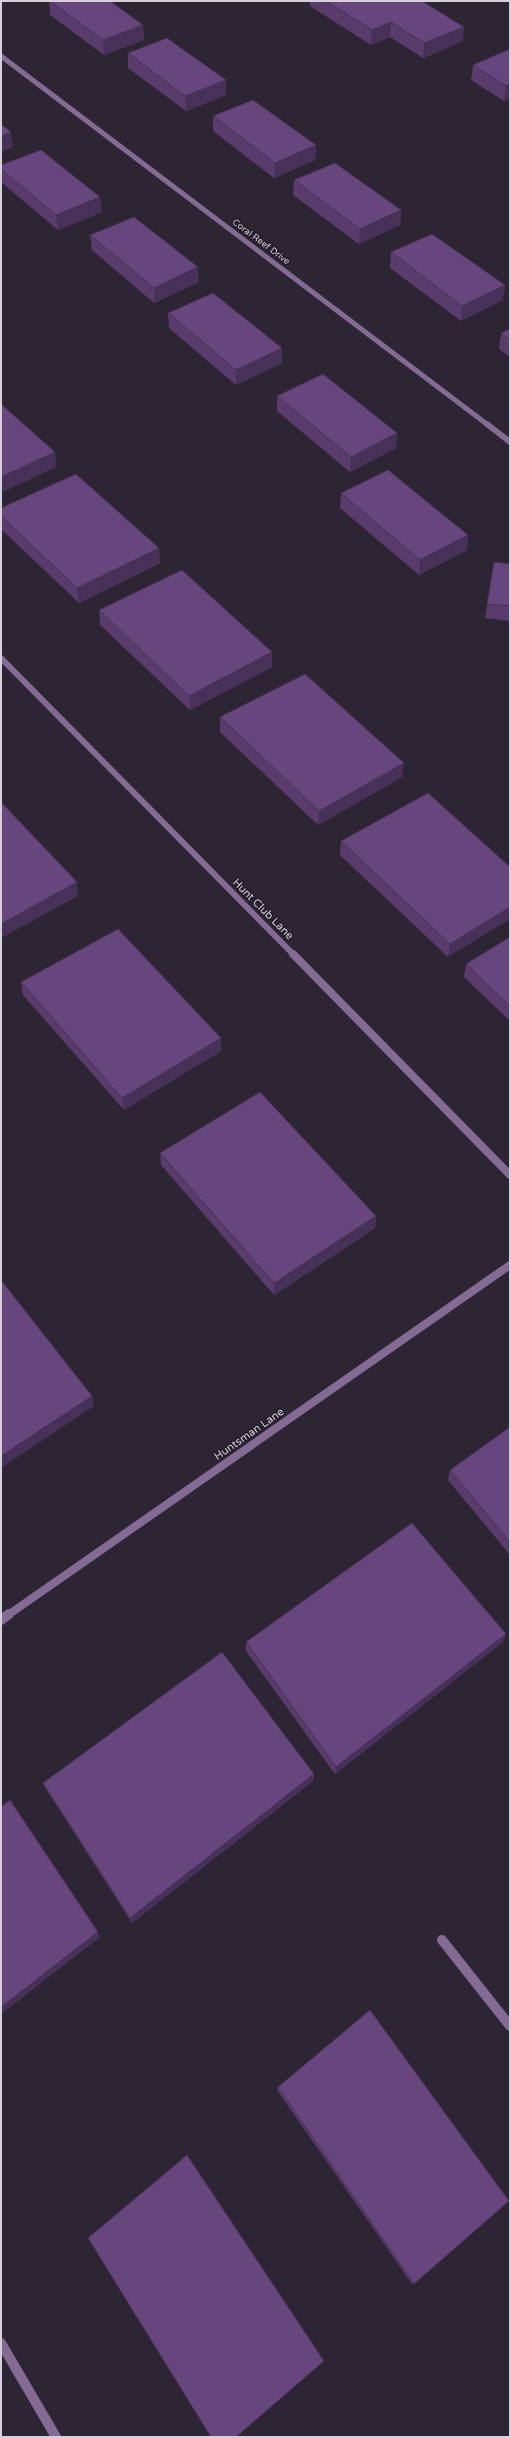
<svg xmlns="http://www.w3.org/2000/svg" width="511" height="2438" font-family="'Varela Round',sans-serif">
<rect width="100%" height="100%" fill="#2e2534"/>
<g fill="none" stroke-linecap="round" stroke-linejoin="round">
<g stroke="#836b94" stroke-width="10">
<path d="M442,1940L510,2026"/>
<path d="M1,2343L56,2437"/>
</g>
<path stroke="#836b94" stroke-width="5" d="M1,56L488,425"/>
<g stroke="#836b94" stroke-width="6">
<path d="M487,424L510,442"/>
<path d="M1,658L294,955"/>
</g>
<g stroke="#836b94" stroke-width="8">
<path d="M293,954L510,1175"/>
<path d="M8,1615L510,1265"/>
</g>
<path stroke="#836b94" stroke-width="10" d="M1,1620L9,1614"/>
</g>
<g fill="#593c6c">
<path d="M49,1H110L143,25L144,40L104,55L50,15Z"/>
<path d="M310,1H422L463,41L423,58L390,37L371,45L310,6Z"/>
<path d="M510,49V98L504,101L471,80L473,65Z"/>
<path d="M128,53L226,95L186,111L128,68Z"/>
<path d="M213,116L316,145L315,160L274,178L213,131Z"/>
<path d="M1,165L102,212L58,230L1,182Z"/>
<path d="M294,180L401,210L400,225L359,244L293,195Z"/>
<path d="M90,235L199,282L154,303L92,250Z"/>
<path d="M391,252L503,300L461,321L390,268Z"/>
<path d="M168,313L282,363L236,385L169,328Z"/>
<path d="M510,329V357L499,349L501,333Z"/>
<path d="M277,396L397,433L396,448L350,472L277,411Z"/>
<path d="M341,493L468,535L467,550L419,575L340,508Z"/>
<path d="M1,508L160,563L79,603L1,529Z"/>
<path d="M510,564V621L485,618L487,604Z"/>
<path d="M99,610L272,667L190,710L100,625Z"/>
<path d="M220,717L402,777L318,825L220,732Z"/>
<path d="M341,841L510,867L448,957L340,855Z"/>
<path d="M510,937V1021L464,977L466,964Z"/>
<path d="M21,982L221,1038V1051L124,1110L23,995Z"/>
<path d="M160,1153L376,1216L375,1228L274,1295L161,1165Z"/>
<path d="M510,1427V1555L448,1480L450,1470Z"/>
<path d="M246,1642H503L335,1774L246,1651Z"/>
<path d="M314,1774L313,1781L132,1923L46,1789L43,1783Z"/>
<path d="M278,2087L414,2284H412L277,2090Z"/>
</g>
<g fill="#483158">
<path d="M391,22L390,37L371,45L372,30Z"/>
<path d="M143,25L144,40L104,55L103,40Z"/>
<path d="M464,27L463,41L423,58L424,43Z"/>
<path d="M226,80V95L186,111L185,96Z"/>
<path d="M510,84V98L504,101L506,86Z"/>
<path d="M11,132L13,147L1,152V136Z"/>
<path d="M316,145L315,160L274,178L275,163Z"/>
<path d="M100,197L102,212L58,230L56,215Z"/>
<path d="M401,210L400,225L359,244L360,229Z"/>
<path d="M198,267L199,282L154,303V288Z"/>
<path d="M505,285L503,300L461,321L462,306Z"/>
<path d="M282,348V363L236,385V370Z"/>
<path d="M397,433L396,448L350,472L351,457Z"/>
<path d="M55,452L56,467L1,493V477Z"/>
<path d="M468,535L467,550L419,575L420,560Z"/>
<path d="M159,548L160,563L79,603L77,588Z"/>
<path d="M272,652V667L190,710L189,696Z"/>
<path d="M404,763L402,777L318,825L319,811Z"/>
<path d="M77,882L78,896L1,938V924Z"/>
<path d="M510,907V919L448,957L450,944Z"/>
<path d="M221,1038V1051L124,1110L122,1098Z"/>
<path d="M376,1216L375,1228L274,1295V1283Z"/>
<path d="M92,1396L94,1406L1,1468V1456Z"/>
<path d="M506,1634L503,1642L335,1774L336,1767Z"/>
<path d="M314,1774L313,1781L132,1923L130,1918Z"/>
<path d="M98,1932L100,1937L1,2014V2007Z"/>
</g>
<g fill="#67467d" stroke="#483158">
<path d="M50,1H110L143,25L103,40Z"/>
<path d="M326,1H422L464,27L424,43L391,22L372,30Z"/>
<path d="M167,38L226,80L185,96L128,53Z"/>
<path d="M510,49V84L506,86L473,65Z"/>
<path d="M253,100L316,145L275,163L213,116Z"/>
<path d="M1,124L11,132L1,136Z"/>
<path d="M41,150L100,197L56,215L1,169V165Z"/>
<path d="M335,163L401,210L360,229L294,180Z"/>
<path d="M134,217L198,267L154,288L90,235Z"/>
<path d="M432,234L505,285L462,306L391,252Z"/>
<path d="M213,293L282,348L236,370L168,313Z"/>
<path d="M510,329V340L501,333Z"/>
<path d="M323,374L397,433L351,457L277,396Z"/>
<path d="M1,404L55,452L1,477Z"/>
<path d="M388,470L468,535L420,560L341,493Z"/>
<path d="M76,474L159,548L77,588L1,516V508Z"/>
<path d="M494,562L510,564V606L487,604Z"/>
<path d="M182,570L272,652L189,696L99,610Z"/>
<path d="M305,674L404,763L319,811L220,717Z"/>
<path d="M428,793L510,867V907L450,944L341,841Z"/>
<path d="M1,802L77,882L1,924Z"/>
<path d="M118,929L221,1038L122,1098L21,982Z"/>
<path d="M510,937V1006L466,964Z"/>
<path d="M260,1092L376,1216L274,1283L160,1153Z"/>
<path d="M1,1280L92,1396L1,1456Z"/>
<path d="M510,1427V1542L450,1470Z"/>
<path d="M412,1523L506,1634L336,1767L246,1642Z"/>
<path d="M222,1652L314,1774L130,1918L43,1783Z"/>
<path d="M10,1800L98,1932L1,2007V1807Z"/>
<path d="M370,2010L509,2201L414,2284L278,2087Z"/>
<path d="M187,2155L324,2361L236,2437H211L88,2238Z"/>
</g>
<g text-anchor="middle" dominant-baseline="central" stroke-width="3" stroke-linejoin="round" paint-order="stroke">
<g font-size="9" fill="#d5d0da" stroke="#241c2a">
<text transform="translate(261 242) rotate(37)">Coral Reef Drive</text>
</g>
<g font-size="11" fill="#d5d0da" stroke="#241c2a">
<text transform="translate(263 909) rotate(45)">Hunt Club Lane</text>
<text transform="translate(249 1434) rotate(-35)">Huntsman Lane</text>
</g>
</g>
<rect width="511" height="2438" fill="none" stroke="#d5d0da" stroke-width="4"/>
</svg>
